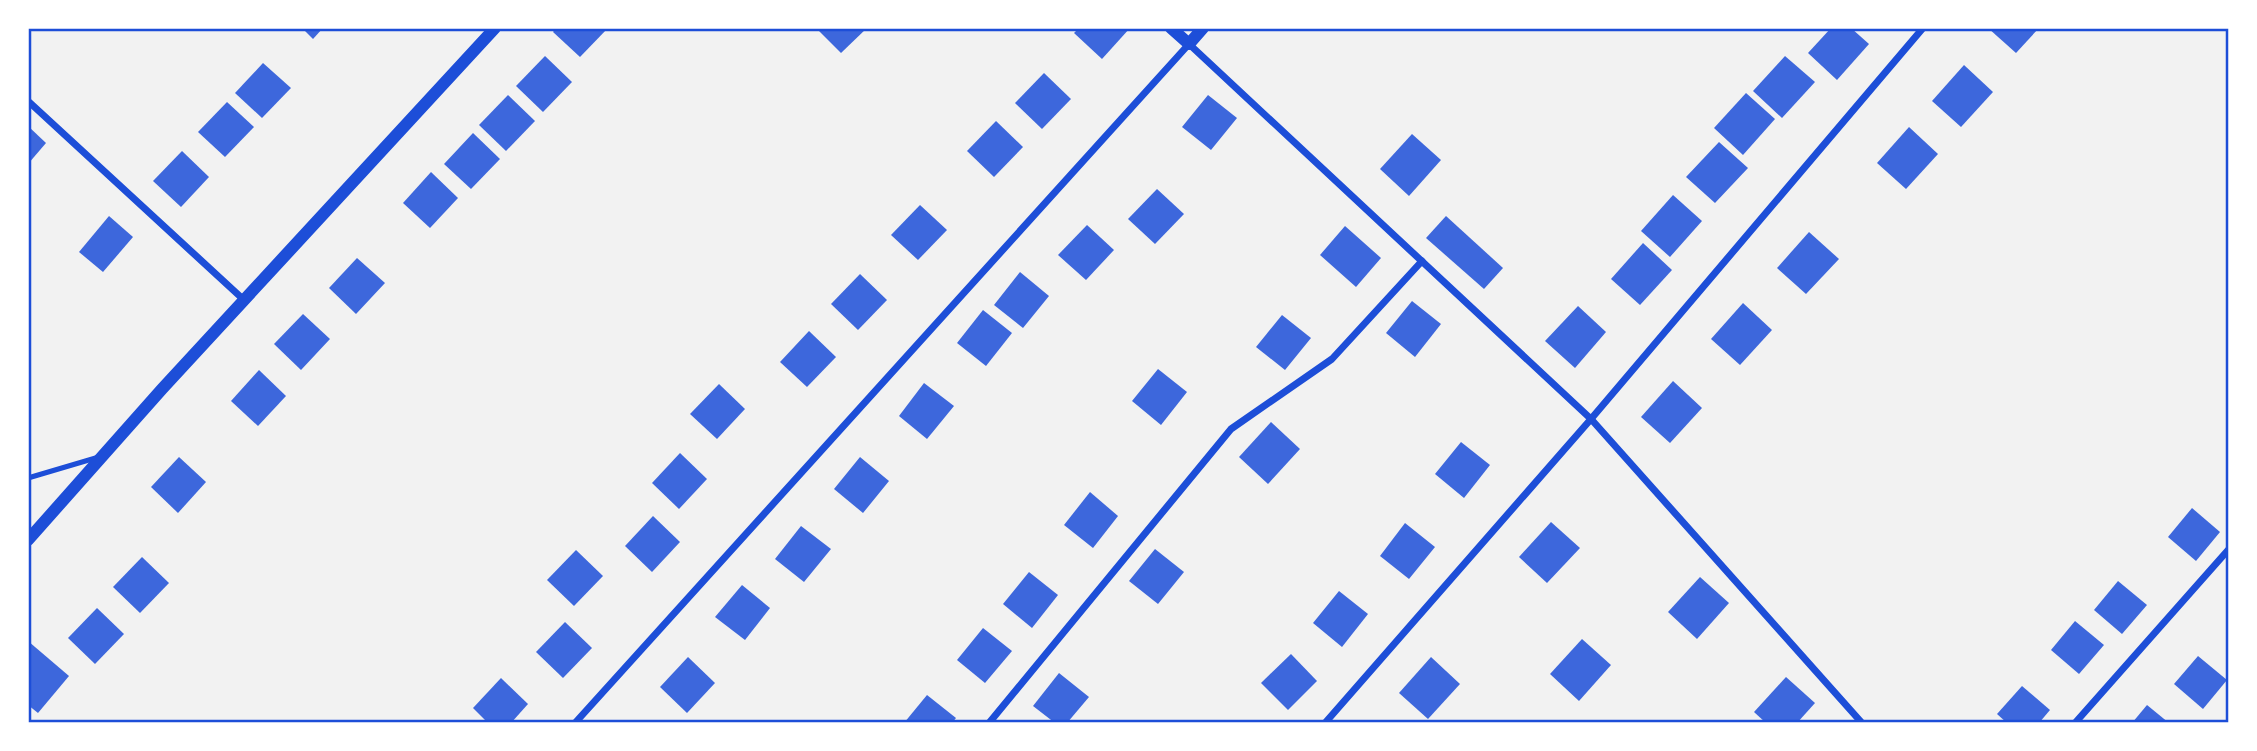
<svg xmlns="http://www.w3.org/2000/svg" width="2257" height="751" font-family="Montserrat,sans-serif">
<rect width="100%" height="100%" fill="#f2f2f2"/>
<g fill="#3d67dc">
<path d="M302,28H323L313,39Z"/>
<path d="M556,28H608L580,57L553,32Z"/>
<path d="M816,28H867L841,53Z"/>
<path d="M1079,28H1130L1102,59L1074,33Z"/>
<path d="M1831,28H1851L1869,44L1837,80L1808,53Z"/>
<path d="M1988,28H2039L2016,53Z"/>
<path d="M545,56L572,82L543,112L516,86Z"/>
<path d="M1785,56L1815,82L1782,118L1753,91Z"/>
<path d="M263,63L291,88L262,118L235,93Z"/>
<path d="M1964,65L1993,92L1961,127L1932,101Z"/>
<path d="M1044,73L1071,99L1042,129L1015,103Z"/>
<path d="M1746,93L1775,119L1743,155L1714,128Z"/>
<path d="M508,95L535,121L506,151L479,125Z"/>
<path d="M1208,95L1237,118L1211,150L1182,127Z"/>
<path d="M227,102L254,127L225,157L198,132Z"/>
<path d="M996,121L1023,147L994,177L967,151Z"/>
<path d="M28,126L46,143L28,164Z"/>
<path d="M1909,127L1938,154L1906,189L1877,163Z"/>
<path d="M473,133L500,159L471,189L444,164Z"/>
<path d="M1412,134L1441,160L1409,196L1380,169Z"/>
<path d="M1719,142L1748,168L1715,203L1686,177Z"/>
<path d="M182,151L209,177L181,207L153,181Z"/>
<path d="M431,172L458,198L430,228L403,203Z"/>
<path d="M1157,189L1184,214L1155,244L1128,219Z"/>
<path d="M1673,195L1702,221L1670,257L1641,231Z"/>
<path d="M920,205L947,230L918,260L891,235Z"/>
<path d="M109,216L133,237L103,272L79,252Z"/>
<path d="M1446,216L1503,268L1484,289L1426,238Z"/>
<path d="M1087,225L1114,250L1086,280L1058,255Z"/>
<path d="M1345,226L1381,258L1356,287L1320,255Z"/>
<path d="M1809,232L1839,259L1806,294L1777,268Z"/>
<path d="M1643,243L1672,270L1640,305L1611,279Z"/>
<path d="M357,258L385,283L356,314L329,288Z"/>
<path d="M1020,272L1049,296L1023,328L994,305Z"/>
<path d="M860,274L887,300L858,330L831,304Z"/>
<path d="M1412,301L1441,324L1415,357L1386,333Z"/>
<path d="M1743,303L1772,330L1740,365L1711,339Z"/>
<path d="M1578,306L1606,332L1575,368L1545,341Z"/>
<path d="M983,310L1012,333L986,366L957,343Z"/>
<path d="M303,314L330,339L301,370L274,344Z"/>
<path d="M1282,315L1311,338L1285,370L1256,347Z"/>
<path d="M809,331L836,357L807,387L780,362Z"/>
<path d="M1158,369L1187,392L1161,425L1132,401Z"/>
<path d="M259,370L286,396L258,426L231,401Z"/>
<path d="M1673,381L1702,408L1670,443L1641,417Z"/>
<path d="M924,383L954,406L927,439L899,416Z"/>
<path d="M719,384L745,409L717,439L690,414Z"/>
<path d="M1271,422L1300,449L1268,484L1239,457Z"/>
<path d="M1461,442L1490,465L1464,498L1435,474Z"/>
<path d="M680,453L707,479L679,509L652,483Z"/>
<path d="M179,457L206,482L178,513L151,487Z"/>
<path d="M860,457L889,481L863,513L834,489Z"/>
<path d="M1090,492L1118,516L1093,548L1064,525Z"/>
<path d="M2192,508L2220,532L2196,561L2168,537Z"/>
<path d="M653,516L680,542L652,572L625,546Z"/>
<path d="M1551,522L1580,548L1547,583L1519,557Z"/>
<path d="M1405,523L1435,547L1409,579L1380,556Z"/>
<path d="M801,526L831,549L804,582L775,559Z"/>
<path d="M1155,549L1184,572L1158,604L1129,581Z"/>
<path d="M576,550L603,576L574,606L547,580Z"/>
<path d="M142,557L169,583L140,613L113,587Z"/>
<path d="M1029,572L1058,595L1032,628L1003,604Z"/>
<path d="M1700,577L1729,603L1697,639L1668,612Z"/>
<path d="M2118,581L2147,605L2122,634L2094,610Z"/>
<path d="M742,585L770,608L745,640L715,617Z"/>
<path d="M1339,591L1368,614L1342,647L1313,623Z"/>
<path d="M97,608L124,634L95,664L68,638Z"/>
<path d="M2075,621L2104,645L2079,674L2051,650Z"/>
<path d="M565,622L592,648L563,678L536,652Z"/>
<path d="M983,628L1012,651L985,683L957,660Z"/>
<path d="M1582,639L1611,665L1579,701L1550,674Z"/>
<path d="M28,641L69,676L38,713L28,705Z"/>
<path d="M1291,654L1317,681L1288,710L1261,683Z"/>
<path d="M2198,656L2227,680L2203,709L2174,684Z"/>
<path d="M688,657L715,683L687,713L660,687Z"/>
<path d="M1431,657L1460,684L1428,719L1399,693Z"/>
<path d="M1059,673L1089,697L1067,723H1055L1033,706Z"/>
<path d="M1786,677L1815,703L1797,723H1766L1754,712Z"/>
<path d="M501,678L528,704L511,723H488L473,708Z"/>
<path d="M2022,686L2050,710L2039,723H2007L1997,714Z"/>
<path d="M927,695L956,718L952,723H904Z"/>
<path d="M2147,705L2169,723H2132Z"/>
</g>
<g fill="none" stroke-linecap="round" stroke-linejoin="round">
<path stroke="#1d4ed8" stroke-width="5" d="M28,478L99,457"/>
<g stroke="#1d4ed8" stroke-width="7">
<path d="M28,101L244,300"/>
<path d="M575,723L1189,44L1591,419L1862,723"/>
<path d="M989,723L1231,429L1332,359L1422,261"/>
<path d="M1325,723L1591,419L1923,28"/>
<path d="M2075,723L2229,549"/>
</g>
<g stroke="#1d4ed8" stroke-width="12">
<path d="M1171,28L1189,44L1203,28"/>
<path d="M28,540L162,389L495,28"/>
</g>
</g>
<rect width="2257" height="751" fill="none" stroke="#ffffff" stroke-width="60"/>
<rect x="30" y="30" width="2197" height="691" fill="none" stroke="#1d4ed8" stroke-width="2.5"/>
</svg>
